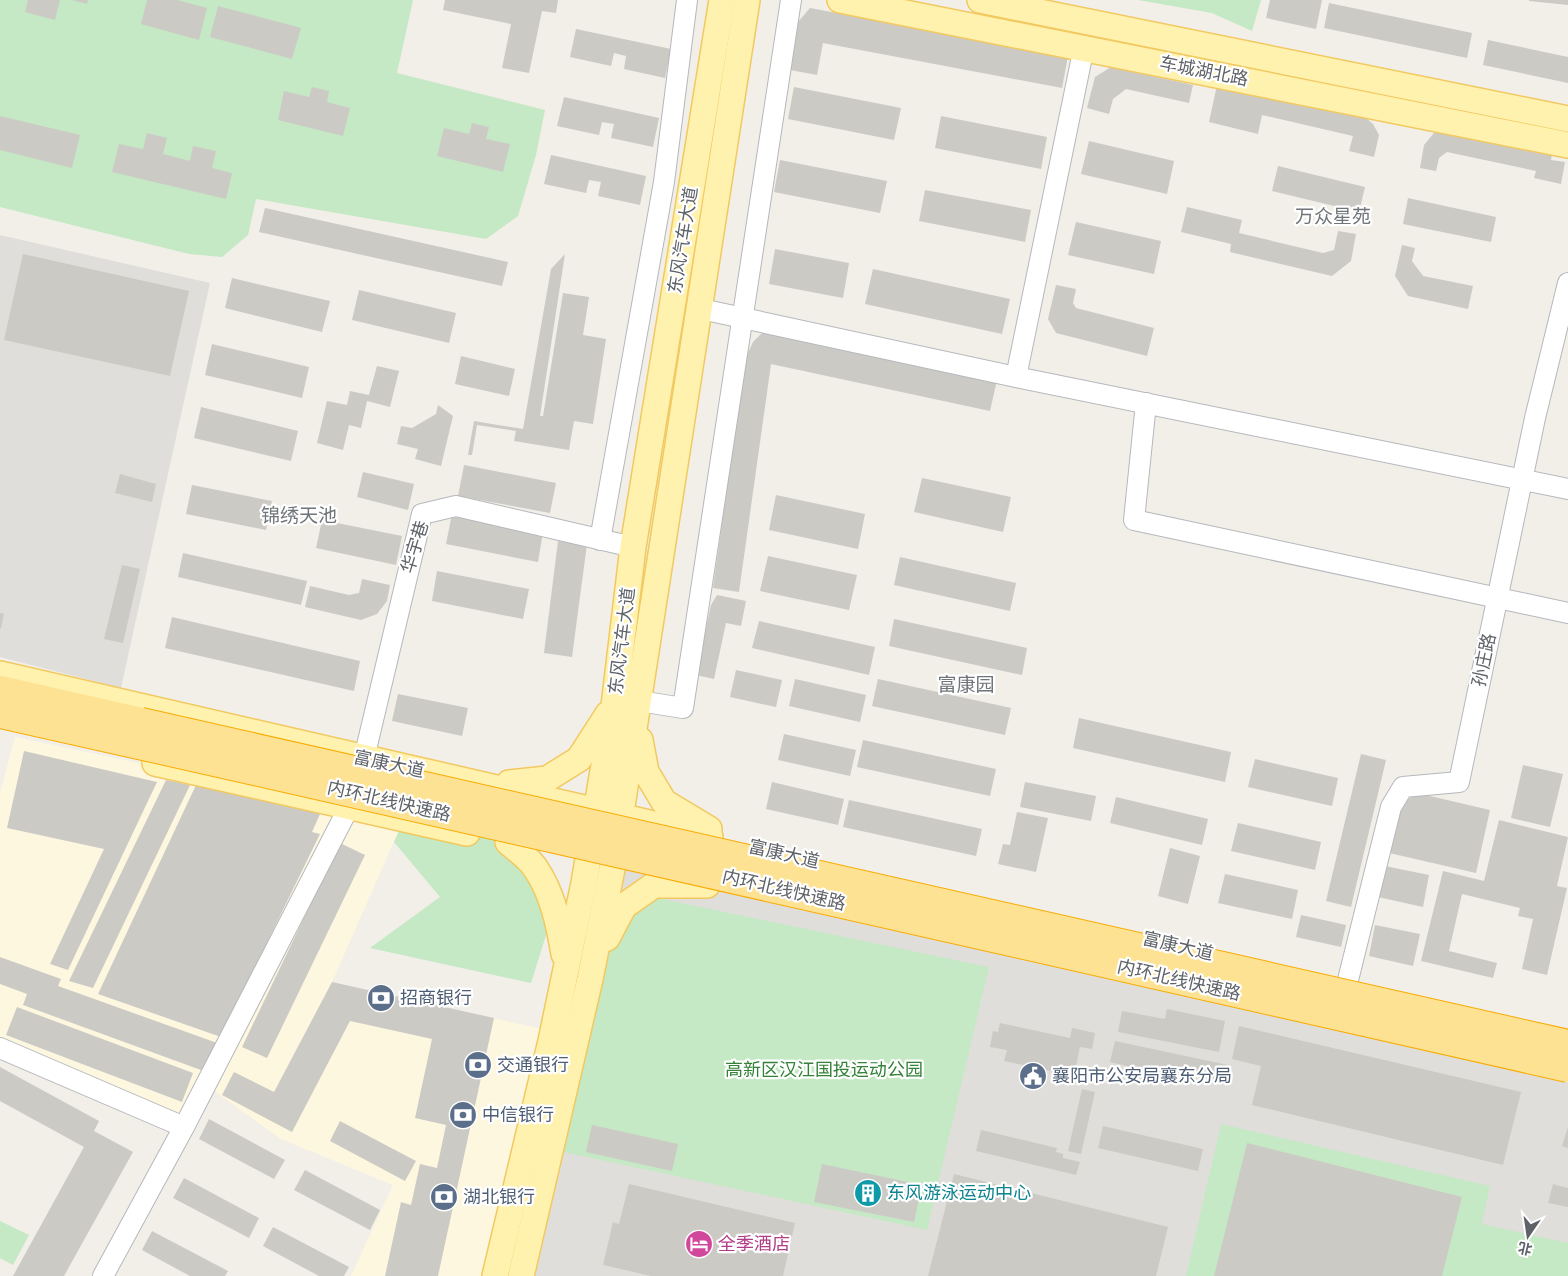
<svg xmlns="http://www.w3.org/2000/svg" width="1568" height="1276" font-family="Arial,'Noto Sans SC',sans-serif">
<rect width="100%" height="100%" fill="#f1efe8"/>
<path fill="#fef7e0" d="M15,737L404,819L332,982L542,1029L486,1276H351L393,1185L281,1139L206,1085L187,1119L7,1044L0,1037V793Z"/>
<g fill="#e0deda">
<path d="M0,235L210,283L121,688L0,657Z"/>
<path d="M604,839L1568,1056V1276H503Z"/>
</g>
<g fill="#c5e8c5">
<path d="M0,0H413L397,73L545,110L536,155L518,216L486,239L256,199L248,235L222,257L189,254L0,207Z"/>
<path d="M1138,0H1261L1252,31L1212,13Z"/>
<path d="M404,819L496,839L509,852L547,903V932L531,983L370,948L440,897L394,842Z"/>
<path d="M609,888L989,967L927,1230L550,1149Z"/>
<path d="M1221,1124L1490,1186L1482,1224L1568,1243V1276H1186Z"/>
<path d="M0,1221L29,1235L13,1265L0,1258Z"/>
</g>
<g fill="#cccac5">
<path d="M28,0H60L55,20L25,12Z"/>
<path d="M72,0H88L87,4Z"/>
<path d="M147,0H177L207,8L199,40L141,24Z"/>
<path d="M445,0H558L556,13L542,11L529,73L502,68L511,24L443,10Z"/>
<path d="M1270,0H1322L1316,29L1266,18Z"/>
<path d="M1529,0H1568V5L1529,1Z"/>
<path d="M1329,3L1472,33L1467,58L1324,28Z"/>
<path d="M218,6L301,28L292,59L210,37Z"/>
<path d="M810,8L1068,56L1062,88L823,43L817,75L790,70L798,22Z"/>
<path d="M576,29L671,49L665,78L624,69L626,56L614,53L611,66L570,57Z"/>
<path d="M1488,40L1568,57V83L1483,65Z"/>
<path d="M1111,67L1193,85L1189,103L1126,89L1113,99L1109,114L1087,108L1095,77Z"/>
<path d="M1217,85L1366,118L1373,124L1379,135L1374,157L1349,151L1353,136L1262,115L1258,134L1209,122Z"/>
<path d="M312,87L329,91L327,102L350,108L343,136L278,120L284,91L309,97Z"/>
<path d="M794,87L901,108L894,140L788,119Z"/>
<path d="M564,97L659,118L653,147L611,138L614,124L602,122L599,135L557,126Z"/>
<path d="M0,116L80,135L72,168L0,150Z"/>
<path d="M941,116L1047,137L1041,169L935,148Z"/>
<path d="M472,123L489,127L486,139L510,144L503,172L437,156L444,128L469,134Z"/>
<path d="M1447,132L1552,155L1551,160L1565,162L1561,184L1534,178L1536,171L1447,152L1439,158L1436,171L1420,168L1424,145L1434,133Z"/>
<path d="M147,133L167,138L163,154L190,161L193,146L216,151L212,168L232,173L226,199L112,172L119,144L143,149Z"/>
<path d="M1089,141L1174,161L1167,194L1081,174Z"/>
<path d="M551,155L646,176L640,205L598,196L601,182L589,180L586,193L544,184Z"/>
<path d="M780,160L887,181L880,213L774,192Z"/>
<path d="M1278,166L1365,187L1359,212L1272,191Z"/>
<path d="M925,190L1031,210L1025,242L919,221Z"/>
<path d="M1408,198L1496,217L1491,242L1403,224Z"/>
<path d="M1187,207L1242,220L1239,233L1323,253L1334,250L1338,231L1356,234L1351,261L1332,276L1230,252L1231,244L1181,232Z"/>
<path d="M265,208L508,262L502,286L259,232Z"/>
<path d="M1076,222L1161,241L1154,274L1068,255Z"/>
<path d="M1402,245L1415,248L1412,261L1423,276L1473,286L1468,309L1408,296L1395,276Z"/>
<path d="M775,249L849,263L843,298L769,284Z"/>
<path d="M23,254L189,291L170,376L4,340Z"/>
<path d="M565,254L540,416H543L563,293L589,297L583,335L606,339L593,424L574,421L569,450L514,441L516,431L477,425L472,455H468L474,421L523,429L551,269Z"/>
<path d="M873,269L1010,299L1002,334L865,304Z"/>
<path d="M232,278L330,301L322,332L225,308Z"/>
<path d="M1056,285L1076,289L1073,303L1076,308L1154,328L1147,356L1056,333L1048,319Z"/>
<path d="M359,290L456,313L449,343L352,320Z"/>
<path d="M766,331L997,380L990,411L771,364L739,592L713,588L745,359L753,342L761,334Z"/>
<path d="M212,344L309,367L302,398L205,375Z"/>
<path d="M461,356L515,369L509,396L455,384Z"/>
<path d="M377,366L399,371L390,407L367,401L361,428L349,425L343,450L317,443L327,401L347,405L350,391L369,395Z"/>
<path d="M438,405L453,416L441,466L415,459L418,449L397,444L401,426L412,428L436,414Z"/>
<path d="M201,407L298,431L291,461L194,438Z"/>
<path d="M464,465L556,483L550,513L458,496Z"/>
<path d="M363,472L414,484L408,510L357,497Z"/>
<path d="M120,474L156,484L152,502L115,493Z"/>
<path d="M922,478L1011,497L1003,532L914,512Z"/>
<path d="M192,485L272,501L266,530L186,514Z"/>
<path d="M776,495L865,514L858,549L769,530Z"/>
<path d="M452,514L543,532L538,562L446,544Z"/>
<path d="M322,520L402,536L396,565L316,548Z"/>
<path d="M558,541L587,544L572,657L544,653Z"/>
<path d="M183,553L307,581L301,605L178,577Z"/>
<path d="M768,556L857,575L849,610L760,591Z"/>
<path d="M900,557L1016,583L1010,611L894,585Z"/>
<path d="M122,565L140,569L123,643L104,639Z"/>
<path d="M437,571L529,589L523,619L432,601Z"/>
<path d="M362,579L390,585L387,601L377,614L361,620L305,607L310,586L349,595L359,593Z"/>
<path d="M717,595L746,601L741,626L726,623L714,679L696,675L711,605Z"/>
<path d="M0,613L4,614L1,628H0Z"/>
<path d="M172,617L360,661L354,691L165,648Z"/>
<path d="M894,619L1027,648L1022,675L889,646Z"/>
<path d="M759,621L875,647L869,675L752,648Z"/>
<path d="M736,670L782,680L776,707L730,697Z"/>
<path d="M795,679L866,695L860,722L789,706Z"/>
<path d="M878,679L1011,708L1005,735L872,706Z"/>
<path d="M398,694L468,708L462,736L392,721Z"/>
<path d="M1079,718L1231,752L1225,782L1073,748Z"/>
<path d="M784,734L856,750L850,776L778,760Z"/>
<path d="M863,740L996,769L990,796L857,767Z"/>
<path d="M24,751L157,782L68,970L50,964L104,849L7,828Z"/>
<path d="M1361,754L1386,760L1351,907L1326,901Z"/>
<path d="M1255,759L1338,778L1332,806L1248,787Z"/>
<path d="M1523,765L1563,774L1550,827L1511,818Z"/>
<path d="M166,780L190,785L93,988L69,981Z"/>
<path d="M772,782L844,799L838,825L766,809Z"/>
<path d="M1025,782L1096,796L1091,821L1020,807Z"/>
<path d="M196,785L320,814L312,832L320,834L221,1037L98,994Z"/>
<path d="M1417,793L1490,810L1476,873L1385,852L1395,809Z"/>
<path d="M1116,797L1208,819L1202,845L1110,823Z"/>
<path d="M849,800L982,829L976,856L843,827Z"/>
<path d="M1017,812L1048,818L1036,872L998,864L1003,844L1010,845Z"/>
<path d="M1499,820L1568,837L1557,886L1567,888L1547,975L1522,969L1533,919L1518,916L1520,908L1462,894L1449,951L1497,963L1493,978L1421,961L1443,871L1484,881Z"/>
<path d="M1238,823L1321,842L1315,870L1231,851Z"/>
<path d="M340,843L365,855L267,1058L242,1047Z"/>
<path d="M1170,848L1200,856L1188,904L1158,896Z"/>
<path d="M1385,866L1429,875L1423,907L1378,897Z"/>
<path d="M1225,874L1298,890L1292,919L1218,903Z"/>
<path d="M1301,915L1346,925L1341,947L1296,937Z"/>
<path d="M1375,925L1420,934L1413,966L1369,956Z"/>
<path d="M0,957L61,979L58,986L220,1044L209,1073L23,1005L27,994L0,984Z"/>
<path d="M332,982L494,1018L438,1276H385L401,1202L411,1205L420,1164L437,1168L446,1125L415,1118L432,1039L350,1021L292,1132L222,1095L234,1072L274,1092Z"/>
<path d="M17,1007L193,1073L182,1102L6,1035Z"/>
<path d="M1167,1009L1225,1021L1219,1052L1118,1032L1122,1011L1165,1019Z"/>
<path d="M1000,1023L1070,1038L1072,1028L1095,1033L1092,1049L1080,1047L1074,1076L1004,1061L1007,1050L990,1047L993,1031L998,1032Z"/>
<path d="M1239,1026L1521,1092L1503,1165L1252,1105L1261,1066L1232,1059Z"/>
<path d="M1115,1041L1228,1065L1224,1081L1180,1072L1178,1082L1142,1074V1077L1125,1073L1127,1066L1110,1062Z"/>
<path d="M0,1067L99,1121L94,1131L133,1152L64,1276H13L84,1147L0,1101Z"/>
<path d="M1082,1089L1095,1092L1081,1154L1068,1151Z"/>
<path d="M209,1119L285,1160L274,1179L199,1139Z"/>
<path d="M340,1121L416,1161L405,1181L330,1141Z"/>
<path d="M592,1125L678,1144L672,1171L586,1152Z"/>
<path d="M1103,1126L1203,1149L1198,1171L1098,1148Z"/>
<path d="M1568,1127V1148L1562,1146Z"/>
<path d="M981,1130L1057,1148L1056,1152L1063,1154V1158L1080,1162L1076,1175L976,1151Z"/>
<path d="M1247,1143L1462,1197L1442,1276H1214Z"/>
<path d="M822,1164L922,1185L914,1222L814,1202Z"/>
<path d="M305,1170L380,1210L370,1230L294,1190Z"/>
<path d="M954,1174L1168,1227L1156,1276H928Z"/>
<path d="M184,1178L259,1218L249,1238L173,1198Z"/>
<path d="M629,1184L795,1223L783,1276H651L603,1265L613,1222L619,1224Z"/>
<path d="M1553,1184L1568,1188V1207L1548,1203Z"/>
<path d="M273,1227L349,1267L344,1276H319L263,1246Z"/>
<path d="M152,1231L228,1271L225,1276H190L142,1250Z"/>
</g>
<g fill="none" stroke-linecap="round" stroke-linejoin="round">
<g stroke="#b5b8bc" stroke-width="22">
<g id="minor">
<path d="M701,309L1016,377L1084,47"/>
<path d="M1016,377L1568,489"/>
<path d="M1146,403L1134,520L1568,613"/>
<path d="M600,540L664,182L687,0"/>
<path d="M639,701L683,708L791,0"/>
<path d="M364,758L422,514L456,506L633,547"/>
<path d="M1347,984L1391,807L1403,787L1459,782L1535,418L1568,283"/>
<path d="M0,1048L184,1127"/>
<path d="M103,1276L184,1127L349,807"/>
</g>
</g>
<g stroke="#f2c960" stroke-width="28">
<g id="major">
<path d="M840,0L1568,145"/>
<path d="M980,0L1568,119"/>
<path d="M0,674L710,837"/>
<path d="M640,740L646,772L664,802L709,829"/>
<path d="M155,763L467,833"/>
<path d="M509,783L547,779L579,759L608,714"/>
<path d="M508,842C517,850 530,859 536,869C553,894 559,925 564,954"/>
<path d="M607,938L624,906L654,885H707"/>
<path d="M495,1276L551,1041L584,883L614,706L633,547L722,0"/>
<path d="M521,1276L590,979L613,864L747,0"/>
</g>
</g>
<g stroke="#f9ab00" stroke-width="30">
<g id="highway">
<path d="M0,690L141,722"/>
<path d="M0,714L139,745"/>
</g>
</g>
<use href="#minor" stroke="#fff" stroke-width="20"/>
<use href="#major" stroke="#fff2af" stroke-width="25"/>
<use href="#highway" stroke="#fde293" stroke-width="28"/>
<g stroke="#f9ab00" stroke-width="30" stroke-linecap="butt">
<g id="highway-bridge">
<path d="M141,722L1568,1044"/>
<path d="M139,745L1568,1068"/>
</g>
</g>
<use href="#highway-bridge" stroke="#fde293" stroke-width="28"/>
</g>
<defs>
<g id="bank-disc" transform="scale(1.4375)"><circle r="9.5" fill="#5c6f8a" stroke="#fff"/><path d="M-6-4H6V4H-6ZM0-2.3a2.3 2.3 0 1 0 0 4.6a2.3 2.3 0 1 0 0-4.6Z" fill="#fff"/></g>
<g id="civic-disc" transform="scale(1.4375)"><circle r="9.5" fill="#5c6f8a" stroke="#fff"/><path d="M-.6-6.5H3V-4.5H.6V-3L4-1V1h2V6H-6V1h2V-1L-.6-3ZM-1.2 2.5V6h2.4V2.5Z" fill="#fff"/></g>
<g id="building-disc" transform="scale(1.4375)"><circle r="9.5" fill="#0f9aa8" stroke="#fff"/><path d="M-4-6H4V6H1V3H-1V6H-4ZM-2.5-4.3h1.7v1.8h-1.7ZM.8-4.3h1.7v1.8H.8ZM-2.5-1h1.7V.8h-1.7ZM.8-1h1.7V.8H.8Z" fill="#fff"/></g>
<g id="hotel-disc" transform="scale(1.4375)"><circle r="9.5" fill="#d1479c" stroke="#fff"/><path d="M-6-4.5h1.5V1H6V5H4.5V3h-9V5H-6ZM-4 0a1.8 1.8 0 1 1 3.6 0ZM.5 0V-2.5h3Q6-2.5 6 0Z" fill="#fff"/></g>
</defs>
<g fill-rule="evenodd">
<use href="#bank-disc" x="381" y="998"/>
<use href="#bank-disc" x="478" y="1065"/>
<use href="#civic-disc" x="1033" y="1076"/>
<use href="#bank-disc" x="463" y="1115"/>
<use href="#building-disc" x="868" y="1193"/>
<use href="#bank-disc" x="444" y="1197"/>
<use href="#hotel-disc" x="699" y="1244"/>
</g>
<g text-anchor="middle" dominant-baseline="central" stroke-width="4.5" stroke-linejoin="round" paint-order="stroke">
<g font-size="18" fill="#5f6368" stroke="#fff">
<text transform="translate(1204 71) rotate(11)">车城湖北路</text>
<text transform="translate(683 240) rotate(-81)">东风汽车大道</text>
<text transform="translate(415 547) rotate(-73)">华宇巷</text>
<text transform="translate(622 641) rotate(-83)">东风汽车大道</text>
<text transform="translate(1484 660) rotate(-78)">孙庄路</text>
<text transform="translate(389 764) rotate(12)">富康大道</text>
<text transform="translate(389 801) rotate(13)">内环北线快速路</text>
<text transform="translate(784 854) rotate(13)">富康大道</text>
<text transform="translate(784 890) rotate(13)">内环北线快速路</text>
<text transform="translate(1178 946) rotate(13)">富康大道</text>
<text transform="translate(1179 980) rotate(13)">内环北线快速路</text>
</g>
<g font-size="18" fill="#4e5e75" stroke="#fff" text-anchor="start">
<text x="400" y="998">招商银行</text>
<text x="497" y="1065">交通银行</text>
<text x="1052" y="1076">襄阳市公安局襄东分局</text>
<text x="482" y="1115">中信银行</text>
<text x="463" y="1197">湖北银行</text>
</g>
<g font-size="18" fill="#348238" stroke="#fff">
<text x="824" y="1070">高新区汉江国投运动公园</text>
</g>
<g font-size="18" fill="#0d838f" stroke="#fff" text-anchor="start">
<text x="887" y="1193">东风游泳运动中心</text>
</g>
<g font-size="18" fill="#b23c85" stroke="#fff" text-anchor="start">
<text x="718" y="1244">全季酒店</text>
</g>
<g font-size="19" fill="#70757a" stroke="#fff">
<text x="1333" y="216">万众星苑</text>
<text x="299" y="515">锦绣天池</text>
<text x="966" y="684">富康园</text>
</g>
</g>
<g transform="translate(1528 1236) rotate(193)" stroke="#ffffff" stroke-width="4" paint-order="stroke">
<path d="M0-4L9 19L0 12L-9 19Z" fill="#5f6368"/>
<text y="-8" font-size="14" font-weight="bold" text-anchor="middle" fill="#5f6368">北</text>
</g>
</svg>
